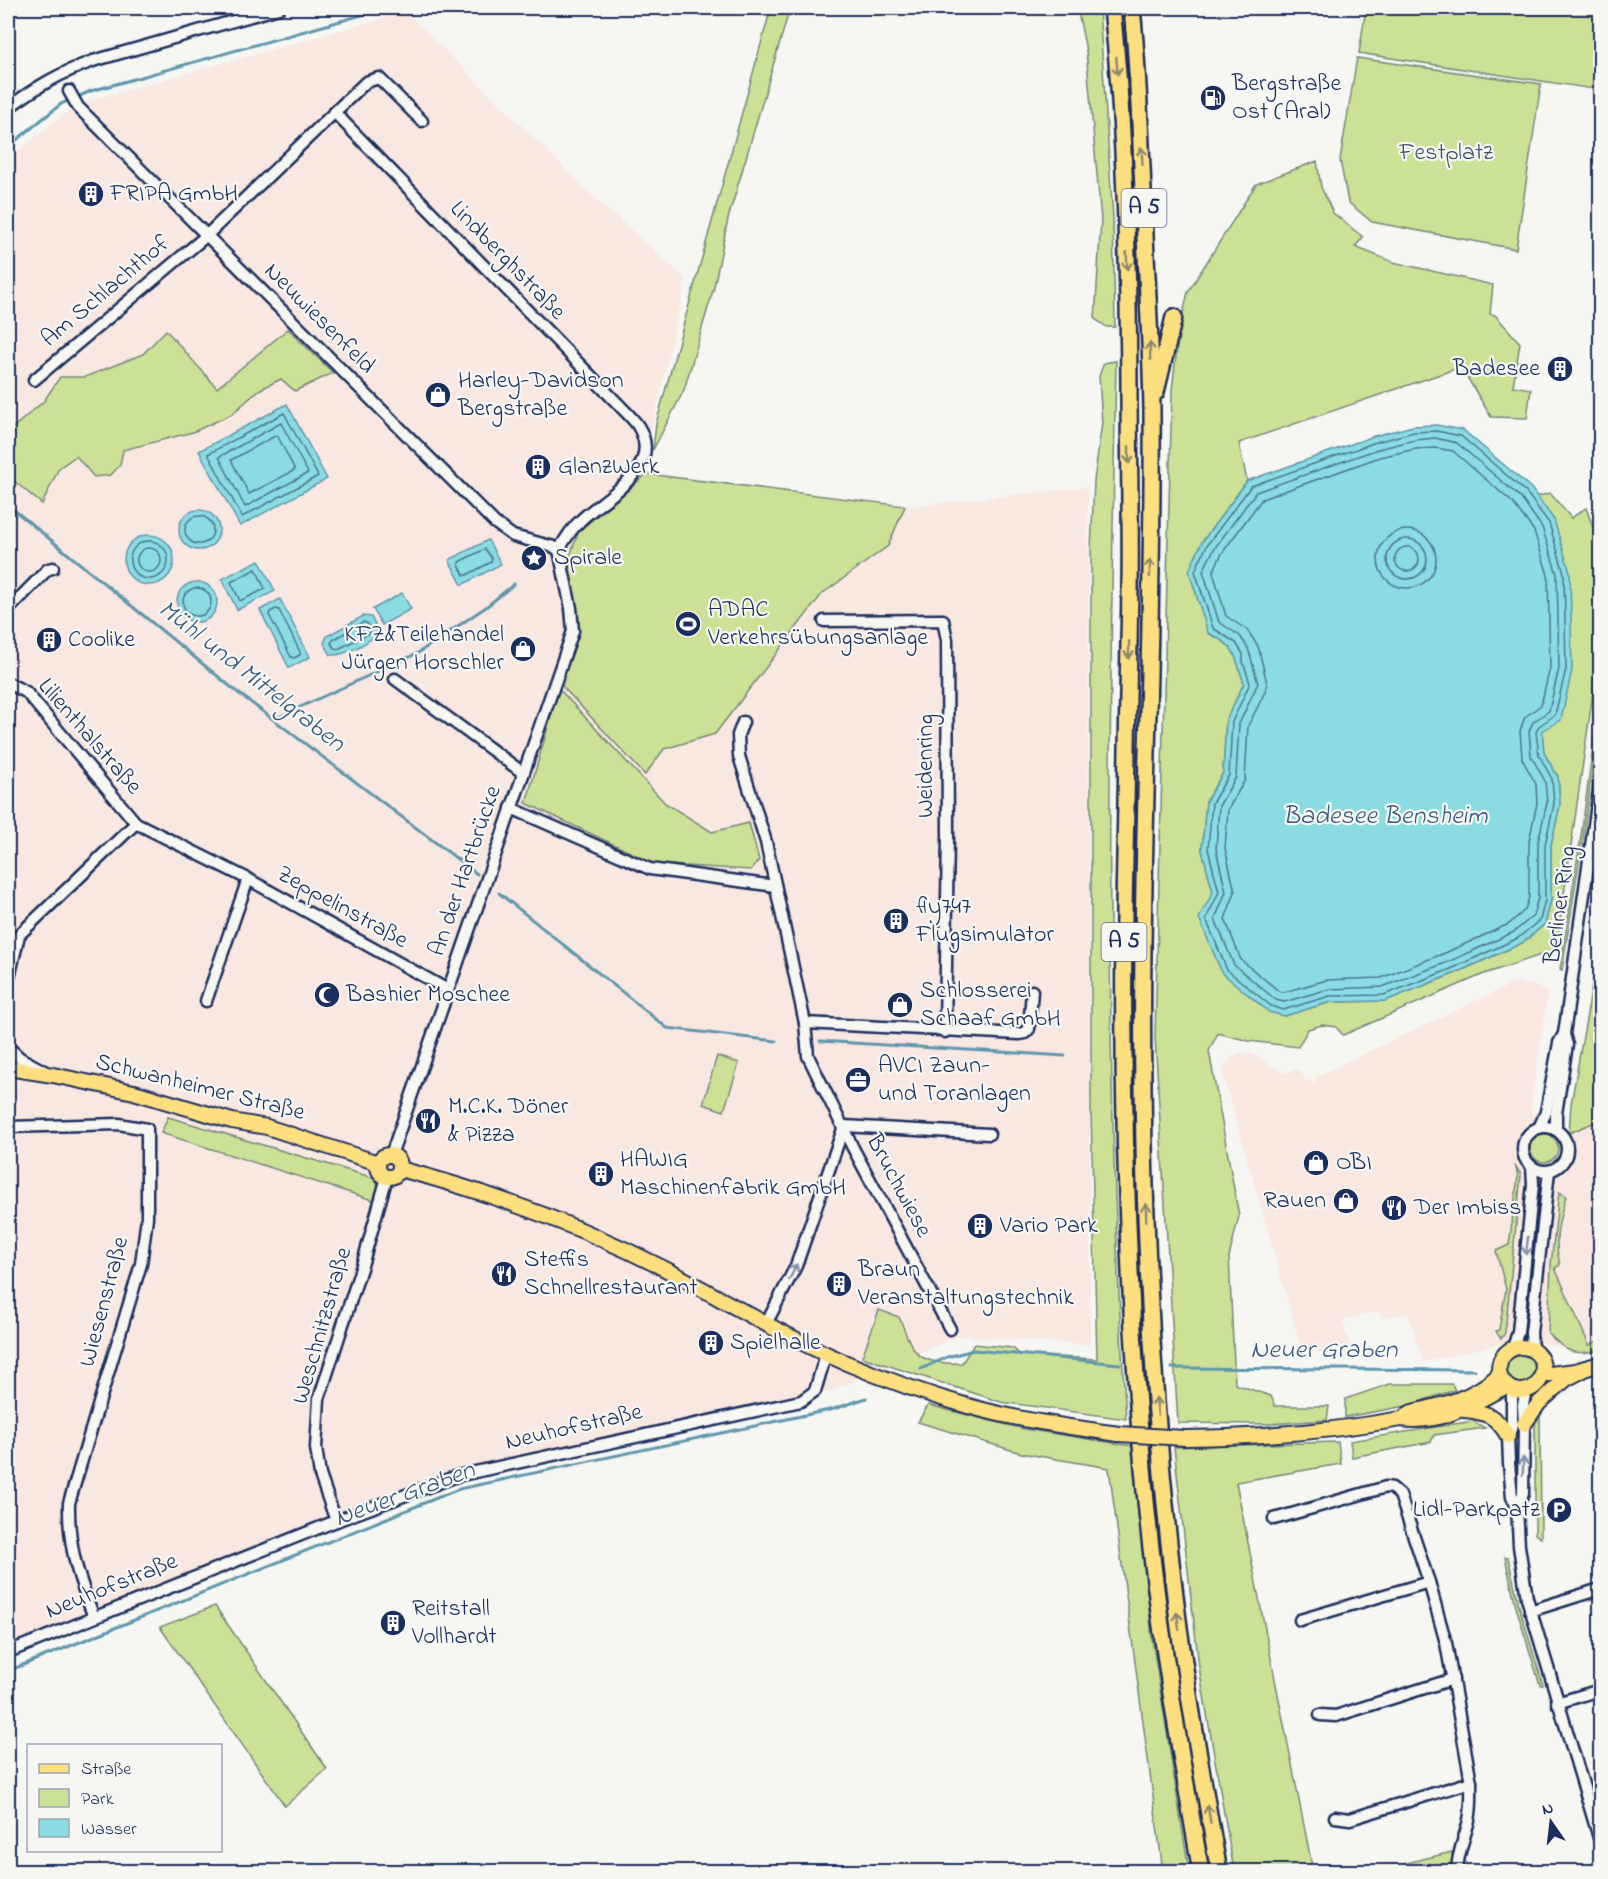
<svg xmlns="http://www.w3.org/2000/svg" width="1608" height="1879" font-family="'Indie Flower',sans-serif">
<rect width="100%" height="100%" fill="#f6f6f2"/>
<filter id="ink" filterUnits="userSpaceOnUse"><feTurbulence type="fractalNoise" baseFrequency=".0167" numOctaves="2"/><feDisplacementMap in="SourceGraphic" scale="12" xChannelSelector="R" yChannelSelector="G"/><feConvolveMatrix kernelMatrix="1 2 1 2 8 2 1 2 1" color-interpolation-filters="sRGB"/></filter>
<g filter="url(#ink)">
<g fill="#f9e7e2">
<path d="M406,12L599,202L686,279L647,450V473L913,506L1088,487L1090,1345L959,1336L814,1398L456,1471L87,1620L8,1644V159L77,104Z"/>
<path d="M1516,982L1536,986L1548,992L1530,1113L1552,1116L1569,1133L1600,1120V1349L1580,1352L1523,1338L1423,1362L1408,1313L1382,1318L1379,1311L1342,1320L1352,1354L1302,1351L1223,1074L1225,1065L1231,1058L1241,1052L1253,1054L1285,1073L1300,1069L1306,1081L1312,1080L1314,1086L1317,1076Z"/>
</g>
<g fill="#cce196" stroke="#74887a" stroke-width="1.5">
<path d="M771,8H790L728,219L714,287L684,390L653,450L656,424Z"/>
<path d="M1080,8H1099L1113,219L1115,327H1107L1095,319L1101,220L1086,50L1079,17Z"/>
<path d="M1366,8H1600V90L1359,53Z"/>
<path d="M1357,58L1541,84L1516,249L1372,222L1348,202L1340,160Z"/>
<path d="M1317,161L1321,187L1333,213L1363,237L1355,247L1393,262L1493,285L1490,314L1495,315L1520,343L1513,386L1531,389L1527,418L1491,417L1461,367L1239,443L1247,481L1202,542L1208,633C1240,649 1233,652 1244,683L1226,720L1223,773L1206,801L1202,850L1213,892L1284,1016L1331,1002L1385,1001L1454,974L1522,943L1545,924L1551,900V845L1560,805L1558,777L1544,753L1542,731L1554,520L1536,497L1550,493L1571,518L1586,508L1600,546V644L1556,950L1484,974L1343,1035L1336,1027L1322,1025L1308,1029L1298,1047L1249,1041L1218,1033L1209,1051L1239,1216L1229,1257L1235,1384L1271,1396L1275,1406H1329L1327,1420L1268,1424L1178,1423L1155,1037L1172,390L1179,331L1188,292L1256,184Z"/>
<path d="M288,329L333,373L295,391L281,379L259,390L232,414L193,432L123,450L120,465L111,475L94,477L76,456L59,468L42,504L8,476V432L44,401L60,377H85L143,354L166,330L217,388Z"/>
<path d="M1116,361C1109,714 1103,1067 1126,1419L1001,1402L862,1357L879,1310L899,1317C904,1328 908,1343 916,1352C924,1363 949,1364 962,1363L974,1344L1013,1348L1020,1355L1097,1359L1091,1111V551L1094,481L1102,423L1099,376L1104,363Z"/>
<path d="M647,474L905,506L888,546L822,594L715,734L664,749L645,775L562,686L577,633L567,563L579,531Z"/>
<path d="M559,689L665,803L712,832L749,823L759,860L751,870L655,864L526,803Z"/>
<path d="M1600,692V711L1584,831L1562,970L1560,969L1582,829Z"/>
<path d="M1600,941V1120L1569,1133L1571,1104Z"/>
<path d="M717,1056L739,1063L724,1111L703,1104Z"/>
<path d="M168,1117L374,1178C380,1186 379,1191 376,1201L161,1133Z"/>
<circle cx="1544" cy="1148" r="14"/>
<path d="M1515,1165L1521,1175L1505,1333L1501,1339L1496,1331L1499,1330L1506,1289L1496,1251L1509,1245L1518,1176Z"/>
<path d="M1559,1192L1566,1196C1559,1220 1553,1240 1560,1265L1555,1268L1589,1345L1600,1340V1350C1573,1356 1567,1353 1548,1333L1551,1265Z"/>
<circle cx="1521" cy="1368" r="16"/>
<path d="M1390,1384H1452L1455,1390L1406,1406L1345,1417V1399Z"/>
<path d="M928,1405L1024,1429L1133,1446L1152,1639L1189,1871H1163L1109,1468L1021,1453L918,1422Z"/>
<path d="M1540,1411L1541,1538L1535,1534V1423L1536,1415Z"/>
<path d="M1473,1421L1485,1428L1434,1435L1431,1442L1352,1457L1350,1441Z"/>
<path d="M1338,1442L1341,1464L1236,1482L1313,1871H1234L1199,1667L1174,1447Z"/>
<path d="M1505,1557H1508L1519,1606L1543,1685H1540L1516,1607Z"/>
<path d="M215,1606L327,1769L285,1806L160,1627Z"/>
<path d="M1452,1852L1453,1871L1370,1872Z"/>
</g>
<g fill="#8bdce2" stroke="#5e97ad" stroke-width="1.5">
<path d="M287,404L327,479L240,526L199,451Z"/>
<path d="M1436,425L1463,430L1531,488L1554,520L1570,572L1572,670L1561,720L1542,731L1544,753L1558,777L1560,805L1551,845V900L1545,924L1522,943L1453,974L1385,1001L1331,1002L1284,1016L1269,1012L1222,973L1199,918L1213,892L1202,850L1206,801L1223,773L1226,720L1244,683C1233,653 1239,648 1208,633L1189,571L1202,542L1247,481L1374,436L1413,426Z"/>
<circle cx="199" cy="530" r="20"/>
<circle cx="149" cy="560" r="25"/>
<path d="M488,540L501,564L462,585L449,560Z"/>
<path d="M259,560L275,591L237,610L222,579Z"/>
<circle cx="197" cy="602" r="20"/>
<path d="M402,593L411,609L382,625L373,609Z"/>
<path d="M280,599L310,657L289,668L260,610Z"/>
<path d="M363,616L371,617L378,631C373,642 343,656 331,655L324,643L327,636Z"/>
</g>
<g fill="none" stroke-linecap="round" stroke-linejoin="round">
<g stroke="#487493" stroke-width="1.5">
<path d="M284,413L318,476L242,517L208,454Z"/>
<path d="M281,423L308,473L245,507L219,457Z"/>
<path d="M1436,431L1461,436L1526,492L1549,523L1564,573L1566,669L1555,715L1539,726L1536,732L1539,755L1552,779L1554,804L1545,845V900L1540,920L1518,938L1451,969L1384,995L1330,996L1283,1010L1271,1006L1227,970L1206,919L1219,892L1208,849L1212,803L1229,775L1232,722L1250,683L1243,662V654L1236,643L1213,628L1195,571L1207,545L1251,486L1376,442L1414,432Z"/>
<path d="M277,435L295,470L249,494L231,460Z"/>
<path d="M1435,438L1457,443L1520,497L1542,527L1557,574L1559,668L1549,711L1533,722L1529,731L1531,756L1545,781L1547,803L1538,842V898L1533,916L1514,932L1448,962L1382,987L1329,989L1284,1002L1276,1000L1234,965L1215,919L1226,892L1216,849L1219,806L1236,777L1239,724L1258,683L1248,648L1240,636L1219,622L1203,571L1214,549L1256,492L1378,449L1415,440Z"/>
<path d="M1435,448L1453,451L1513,503L1534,531L1548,575L1550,668L1541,705L1525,717L1520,731L1522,759L1536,784L1537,803L1529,841V897L1525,910L1509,924L1445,953L1381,978L1327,980L1284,992H1280L1241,960L1225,919L1235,892L1225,848L1228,809L1245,780L1248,726L1265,692L1267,683L1258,646L1247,630L1226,616L1213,572L1222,553L1262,499L1380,457L1416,449Z"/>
<circle cx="199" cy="530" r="14"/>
<circle cx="1407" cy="559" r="29"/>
<circle cx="1407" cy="559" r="20"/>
<circle cx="149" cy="560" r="19"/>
<circle cx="1407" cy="559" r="12"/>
<circle cx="149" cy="560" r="12"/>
<path d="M485,549L492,559L491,562L467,575H464L459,565V562Z"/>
<path d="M256,569L265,589L240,601L231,582Z"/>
<circle cx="197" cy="602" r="14"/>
<path d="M276,609L279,610L300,652V655L294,658L291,657L269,615L270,612Z"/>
<path d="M364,622L368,624L371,630L370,633L338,649L334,648L331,643L333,640Z"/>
</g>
<g stroke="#5e97ad" stroke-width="3">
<path d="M8,147L61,104L91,91L387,8"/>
<path d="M8,505L237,692L477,874"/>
<path d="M274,719L418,653L486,607L514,584"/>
<path d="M499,893L667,1028L776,1041"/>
<path d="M820,1041L1065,1056"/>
<path d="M1172,1368L1475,1370"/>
<path d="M921,1369L947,1357L974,1350L1120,1364"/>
<path d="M8,1671L459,1489L834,1409L866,1398"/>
</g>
<g stroke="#1b2f5e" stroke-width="15">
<g id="minor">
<path d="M69,91L78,107L495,523L513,536L554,547L559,550"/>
<path d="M8,108C36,87 60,73 93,61L279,8"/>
<path d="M335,113L623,409C628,414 634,420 638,426C665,469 605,496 581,520C572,528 565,539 559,550L571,608L573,631L391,1155"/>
<path d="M34,380L206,236L366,82L379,78L422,121"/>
<path d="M8,610L48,569L53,568"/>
<path d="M824,621L943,620L947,640L948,835L945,1032"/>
<path d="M395,679L522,772"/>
<path d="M8,683L26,692L136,823"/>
<path d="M743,722L738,735L739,756L766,842L805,1023L808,1056L853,1148L950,1329"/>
<path d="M511,808L650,869L775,886"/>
<path d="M8,982L19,935L136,823L248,879L448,990"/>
<path d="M206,1001L248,879"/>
<path d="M805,1023L1019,1034L1025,1033L1029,1029L1032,991"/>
<path d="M8,1047L20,1058L44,1071"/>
<path d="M844,1126L989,1134"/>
<path d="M8,1127L119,1124L147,1129V1217L141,1264L69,1503C68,1546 78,1577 94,1617"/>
<circle cx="1545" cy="1149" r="22"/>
<path d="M1539,1128L1546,1112L1559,1043L1564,1034"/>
<path d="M1556,1130V1113L1567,1045L1564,1034L1600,783"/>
<path d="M766,1324L796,1266L844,1126"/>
<path d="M1513,1348L1518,1332L1533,1184L1532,1167"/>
<path d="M1532,1350L1531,1333L1549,1171"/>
<path d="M1512,1389V1427L1508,1436L1509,1463L1512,1497L1517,1506L1519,1546L1527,1598L1600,1841"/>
<path d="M1517,1506L1523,1494L1524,1424L1523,1405L1526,1390"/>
<path d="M1274,1519L1386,1487L1392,1488L1400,1495L1429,1582L1446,1643L1471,1782C1471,1795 1472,1807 1469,1820C1465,1838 1457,1853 1457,1872"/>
<path d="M336,1521L320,1475L316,1448L319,1399L363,1262L387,1177"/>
<path d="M1530,1611L1600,1589"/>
<path d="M1300,1620L1429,1582"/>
<path d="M8,1652L336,1521L457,1476L801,1401L815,1391L826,1354"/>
<path d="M1557,1703L1600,1690"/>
<path d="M1320,1715L1336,1716L1453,1679"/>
<path d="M1335,1817L1350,1819L1471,1782"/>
</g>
</g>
<g stroke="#1b2f5e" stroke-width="18">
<g id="major">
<path d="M8,1068L53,1075L134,1092L232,1121L267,1127L378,1163"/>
<circle cx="389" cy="1166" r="11"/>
<path d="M400,1169C492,1193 583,1227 667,1270C726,1301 783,1336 844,1362C884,1379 926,1394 968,1406C1017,1420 1069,1427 1119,1434"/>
<circle cx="1521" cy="1369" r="22"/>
<path d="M1542,1375L1575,1371L1600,1364"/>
<path d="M1464,1410C1487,1412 1496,1416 1508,1436"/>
<path d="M1407,1415L1412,1412C1445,1405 1473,1398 1499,1375"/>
<path d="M1524,1424L1539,1403L1566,1379L1589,1367"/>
<path d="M1185,1438C1258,1437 1329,1432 1401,1419C1442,1425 1472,1403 1507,1386"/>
</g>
</g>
<g stroke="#1b2f5e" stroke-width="20">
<g id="highway">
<path d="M1112,8C1125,132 1128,258 1129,383C1129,452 1131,521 1130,589C1129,696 1125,802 1124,909C1122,1103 1127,1297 1145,1491C1157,1619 1179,1745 1201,1872"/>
<path d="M1132,8C1139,76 1141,145 1144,214C1147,279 1151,345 1152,411C1154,636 1140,862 1143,1087C1145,1262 1155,1438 1177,1612C1188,1699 1204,1785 1219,1872"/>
<path d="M1156,392L1174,317"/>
</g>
</g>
<use href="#minor" stroke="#f6f6f2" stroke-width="10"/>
<use href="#major" stroke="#fedf80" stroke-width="14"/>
<use href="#highway" stroke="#fedf80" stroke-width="15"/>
<g stroke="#1b2f5e" stroke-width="18" stroke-linecap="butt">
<path id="major-bridge" d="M1119,1434L1185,1438"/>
</g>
<use href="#major-bridge" stroke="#fedf80" stroke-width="14"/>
</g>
<defs><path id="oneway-shaft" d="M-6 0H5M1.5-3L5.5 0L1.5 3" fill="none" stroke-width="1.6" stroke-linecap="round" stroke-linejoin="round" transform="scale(1.5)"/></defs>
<g stroke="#8c876f">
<use href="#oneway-shaft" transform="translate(1117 66) rotate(86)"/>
<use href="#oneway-shaft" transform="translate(1142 156) rotate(-94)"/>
<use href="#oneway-shaft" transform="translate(1127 261) rotate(88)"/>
<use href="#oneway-shaft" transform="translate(1150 351) rotate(-92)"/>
<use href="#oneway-shaft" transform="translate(1129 455) rotate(90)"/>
<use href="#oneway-shaft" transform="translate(1150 568) rotate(-89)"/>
<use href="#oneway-shaft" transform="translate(1129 650) rotate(91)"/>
<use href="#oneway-shaft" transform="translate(1146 1212) rotate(-92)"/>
<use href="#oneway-shaft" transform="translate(1157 1406) rotate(-95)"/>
<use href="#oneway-shaft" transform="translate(1178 1621) rotate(-98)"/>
<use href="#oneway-shaft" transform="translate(1209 1814) rotate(-100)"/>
</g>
<g stroke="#8892a8">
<use href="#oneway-shaft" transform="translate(1527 1246) rotate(96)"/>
<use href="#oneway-shaft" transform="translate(793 1272) rotate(-64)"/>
<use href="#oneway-shaft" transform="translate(1523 1466) rotate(-89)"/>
</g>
</g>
<defs>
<g id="fuel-disc" transform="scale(1.35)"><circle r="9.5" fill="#1b2f5e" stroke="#f6f6f2"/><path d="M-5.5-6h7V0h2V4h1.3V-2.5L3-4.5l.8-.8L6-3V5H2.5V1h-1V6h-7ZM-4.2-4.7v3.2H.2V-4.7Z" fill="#fff"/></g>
<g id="building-disc" transform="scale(1.35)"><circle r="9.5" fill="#1b2f5e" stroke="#f6f6f2"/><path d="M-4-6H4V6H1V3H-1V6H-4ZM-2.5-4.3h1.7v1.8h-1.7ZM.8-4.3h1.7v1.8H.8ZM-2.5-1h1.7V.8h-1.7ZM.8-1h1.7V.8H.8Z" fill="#fff"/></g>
<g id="shop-disc" transform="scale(1.35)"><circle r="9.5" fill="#1b2f5e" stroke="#f6f6f2"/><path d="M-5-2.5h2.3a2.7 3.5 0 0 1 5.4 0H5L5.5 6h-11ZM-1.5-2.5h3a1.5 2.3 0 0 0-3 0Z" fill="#fff"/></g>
<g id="sight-disc" transform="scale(1.35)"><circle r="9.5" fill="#1b2f5e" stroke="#f6f6f2"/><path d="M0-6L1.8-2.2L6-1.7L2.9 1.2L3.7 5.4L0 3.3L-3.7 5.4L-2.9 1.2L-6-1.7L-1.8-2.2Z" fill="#fff"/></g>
<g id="stadium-disc" transform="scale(1.35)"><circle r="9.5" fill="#1b2f5e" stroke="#f6f6f2"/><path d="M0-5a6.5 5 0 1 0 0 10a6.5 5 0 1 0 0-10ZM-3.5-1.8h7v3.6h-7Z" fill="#fff"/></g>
<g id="mosque-disc" transform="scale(1.35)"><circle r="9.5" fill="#1b2f5e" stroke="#f6f6f2"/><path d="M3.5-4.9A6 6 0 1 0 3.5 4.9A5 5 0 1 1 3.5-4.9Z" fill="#fff"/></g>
<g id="office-disc" transform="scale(1.35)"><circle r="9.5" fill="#1b2f5e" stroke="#f6f6f2"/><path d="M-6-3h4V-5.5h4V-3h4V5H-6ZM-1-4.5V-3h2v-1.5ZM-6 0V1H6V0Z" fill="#fff"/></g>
<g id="restaurant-disc" transform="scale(1.35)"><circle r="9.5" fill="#1b2f5e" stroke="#f6f6f2"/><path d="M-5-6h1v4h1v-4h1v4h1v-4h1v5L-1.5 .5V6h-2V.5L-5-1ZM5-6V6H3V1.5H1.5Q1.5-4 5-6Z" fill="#fff"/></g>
<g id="parking-disc" transform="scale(1.35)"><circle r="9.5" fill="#1b2f5e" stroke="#f6f6f2"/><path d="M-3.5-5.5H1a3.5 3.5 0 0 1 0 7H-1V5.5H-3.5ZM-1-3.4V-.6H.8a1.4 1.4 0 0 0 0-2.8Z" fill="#fff"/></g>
</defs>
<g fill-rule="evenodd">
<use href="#fuel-disc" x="1213" y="98"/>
<use href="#building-disc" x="91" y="194"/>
<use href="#building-disc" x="1560" y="369"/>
<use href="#shop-disc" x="438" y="395"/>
<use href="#building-disc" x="538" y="467"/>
<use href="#sight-disc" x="534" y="558"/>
<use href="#stadium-disc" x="688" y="624"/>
<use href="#building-disc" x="49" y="640"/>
<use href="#shop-disc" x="523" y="649"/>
<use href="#building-disc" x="896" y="921"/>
<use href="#mosque-disc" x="327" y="995"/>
<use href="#shop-disc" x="900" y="1005"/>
<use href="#office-disc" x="858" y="1080"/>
<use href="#restaurant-disc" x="428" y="1121"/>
<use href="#shop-disc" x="1316" y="1163"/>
<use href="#building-disc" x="601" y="1174"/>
<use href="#shop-disc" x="1346" y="1201"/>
<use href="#restaurant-disc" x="1394" y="1208"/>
<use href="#building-disc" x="980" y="1226"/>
<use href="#restaurant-disc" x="504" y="1274"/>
<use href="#building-disc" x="839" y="1284"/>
<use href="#building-disc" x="711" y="1343"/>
<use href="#parking-disc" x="1559" y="1510"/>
<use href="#building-disc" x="393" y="1623"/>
</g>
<g text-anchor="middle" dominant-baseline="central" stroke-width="4.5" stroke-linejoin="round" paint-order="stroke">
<g fill="#f6f6f2" stroke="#5d6b8a" stroke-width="1.5">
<rect x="1121.5" y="189" width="45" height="38" rx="4.5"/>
<rect x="1101.5" y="923" width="45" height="38" rx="4.5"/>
</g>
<g font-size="22" font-weight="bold" fill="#1b2f5e">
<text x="1144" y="208">A 5</text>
<text x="1124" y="942">A 5</text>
</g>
<g font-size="24" fill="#1b2f5e" stroke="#f6f6f2" text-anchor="start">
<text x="1232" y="84">Bergstraße<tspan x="1232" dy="28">Ost (Aral)</tspan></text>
<text x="110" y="194">FRIPA GmbH</text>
<text x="1540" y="369" text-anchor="end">Badesee</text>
<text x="458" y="381">Harley-Davidson<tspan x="458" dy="28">Bergstraße</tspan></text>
<text x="558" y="467">GlanzWerk</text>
<text x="554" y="558">Spirale</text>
<text x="708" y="610">ADAC<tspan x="708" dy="28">Verkehrsübungsanlage</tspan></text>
<text x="504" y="635" text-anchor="end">KFZ&amp;Teilehandel<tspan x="504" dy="28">Jürgen Horschler</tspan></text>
<text x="68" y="640">Coolike</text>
<text x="916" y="907">fly747<tspan x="916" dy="28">Flugsimulator</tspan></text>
<text x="920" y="991">Schlosserei<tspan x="920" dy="28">Schaaf GmbH</tspan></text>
<text x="346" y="995">Bashier Moschee</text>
<text x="878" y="1066">AVCI Zaun-<tspan x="878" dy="28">und Toranlagen</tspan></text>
<text x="448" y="1107">M.C.K. Döner<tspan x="448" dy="28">&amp; Pizza</tspan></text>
<text x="620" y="1160">HAWIG<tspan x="620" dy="28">Maschinenfabrik GmbH</tspan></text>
<text x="1336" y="1163">OBI</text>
<text x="1326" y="1201" text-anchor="end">Rauen</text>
<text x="1414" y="1208">Der Imbiss</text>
<text x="1000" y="1226">Vario Park</text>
<text x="524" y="1260">Steffis<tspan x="524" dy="28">Schnellrestaurant</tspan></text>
<text x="858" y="1270">Braun<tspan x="858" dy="28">Veranstaltungstechnik</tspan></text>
<text x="730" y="1343">Spielhalle</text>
<text x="1540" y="1510" text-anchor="end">Lidl-Parkpatz</text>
<text x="412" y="1609">Reitstall<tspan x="412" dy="28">Vollhardt</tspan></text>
</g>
<g font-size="24" fill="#3e5369" stroke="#f6f6f2">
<text x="1446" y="153">Festplatz</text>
</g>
<g font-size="24" fill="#1b2f5e" stroke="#f6f6f2">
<text transform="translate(507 261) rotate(46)">Lindberghstraße</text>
<text transform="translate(106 292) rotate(-40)">Am Schlachthof</text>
<text transform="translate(319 319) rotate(45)">Neuwiesenfeld</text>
<text transform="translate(89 737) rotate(49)">Lilienthalstraße</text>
<text transform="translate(926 766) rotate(-90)">Weidenring</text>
<text transform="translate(466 871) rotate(-71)">An der Hartbrücke</text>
<text transform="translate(1561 905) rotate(-82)">Berliner Ring</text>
<text transform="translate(342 908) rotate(29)">Zeppelinstraße</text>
<text transform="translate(200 1088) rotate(14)">Schwanheimer Straße</text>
<text transform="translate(898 1186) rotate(62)">Bruchwiese</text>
<text transform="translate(105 1302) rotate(-75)">Wiesenstraße</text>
<text transform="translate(323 1326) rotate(-74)">Weschnitzstraße</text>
<text transform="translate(574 1428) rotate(-13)">Neuhofstraße</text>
<text transform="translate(112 1587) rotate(-22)">Neuhofstraße</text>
</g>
<g font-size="26" font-style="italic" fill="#375a7f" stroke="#f6f6f2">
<text transform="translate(251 677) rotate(38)">Mühl und Mittelgraben</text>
<text x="1385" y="817">Badesee Bensheim</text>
<text x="1324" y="1351">Neuer Graben</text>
<text transform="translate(405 1495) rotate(-20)">Neuer Graben</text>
</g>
</g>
<rect width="1608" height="1879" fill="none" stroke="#f6f6f2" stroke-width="30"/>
<rect x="15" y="15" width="1578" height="1849" fill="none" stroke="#1b2f5e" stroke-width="2" filter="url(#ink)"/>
<rect x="27" y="1744" width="195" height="108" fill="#f6f6f2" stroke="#9ea6b7" stroke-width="1.5"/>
<rect x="39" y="1764" width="30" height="9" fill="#fedf80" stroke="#9ea6b7" stroke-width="1.5"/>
<text x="81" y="1774" font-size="18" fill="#1b2f5e">Straße</text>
<rect x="39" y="1789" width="30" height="18" fill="#cce196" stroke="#9ea6b7" stroke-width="1.5"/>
<text x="81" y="1804" font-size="18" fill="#1b2f5e">Park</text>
<rect x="39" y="1819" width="30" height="18" fill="#8bdce2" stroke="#9ea6b7" stroke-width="1.5"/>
<text x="81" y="1834" font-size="18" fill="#1b2f5e">Wasser</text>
<g transform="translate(1551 1822) rotate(346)" stroke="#f6f6f2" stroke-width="4.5" paint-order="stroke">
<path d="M0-4.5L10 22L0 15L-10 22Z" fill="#1b2f5e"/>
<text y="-9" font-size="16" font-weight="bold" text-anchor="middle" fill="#1b2f5e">N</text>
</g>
</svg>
